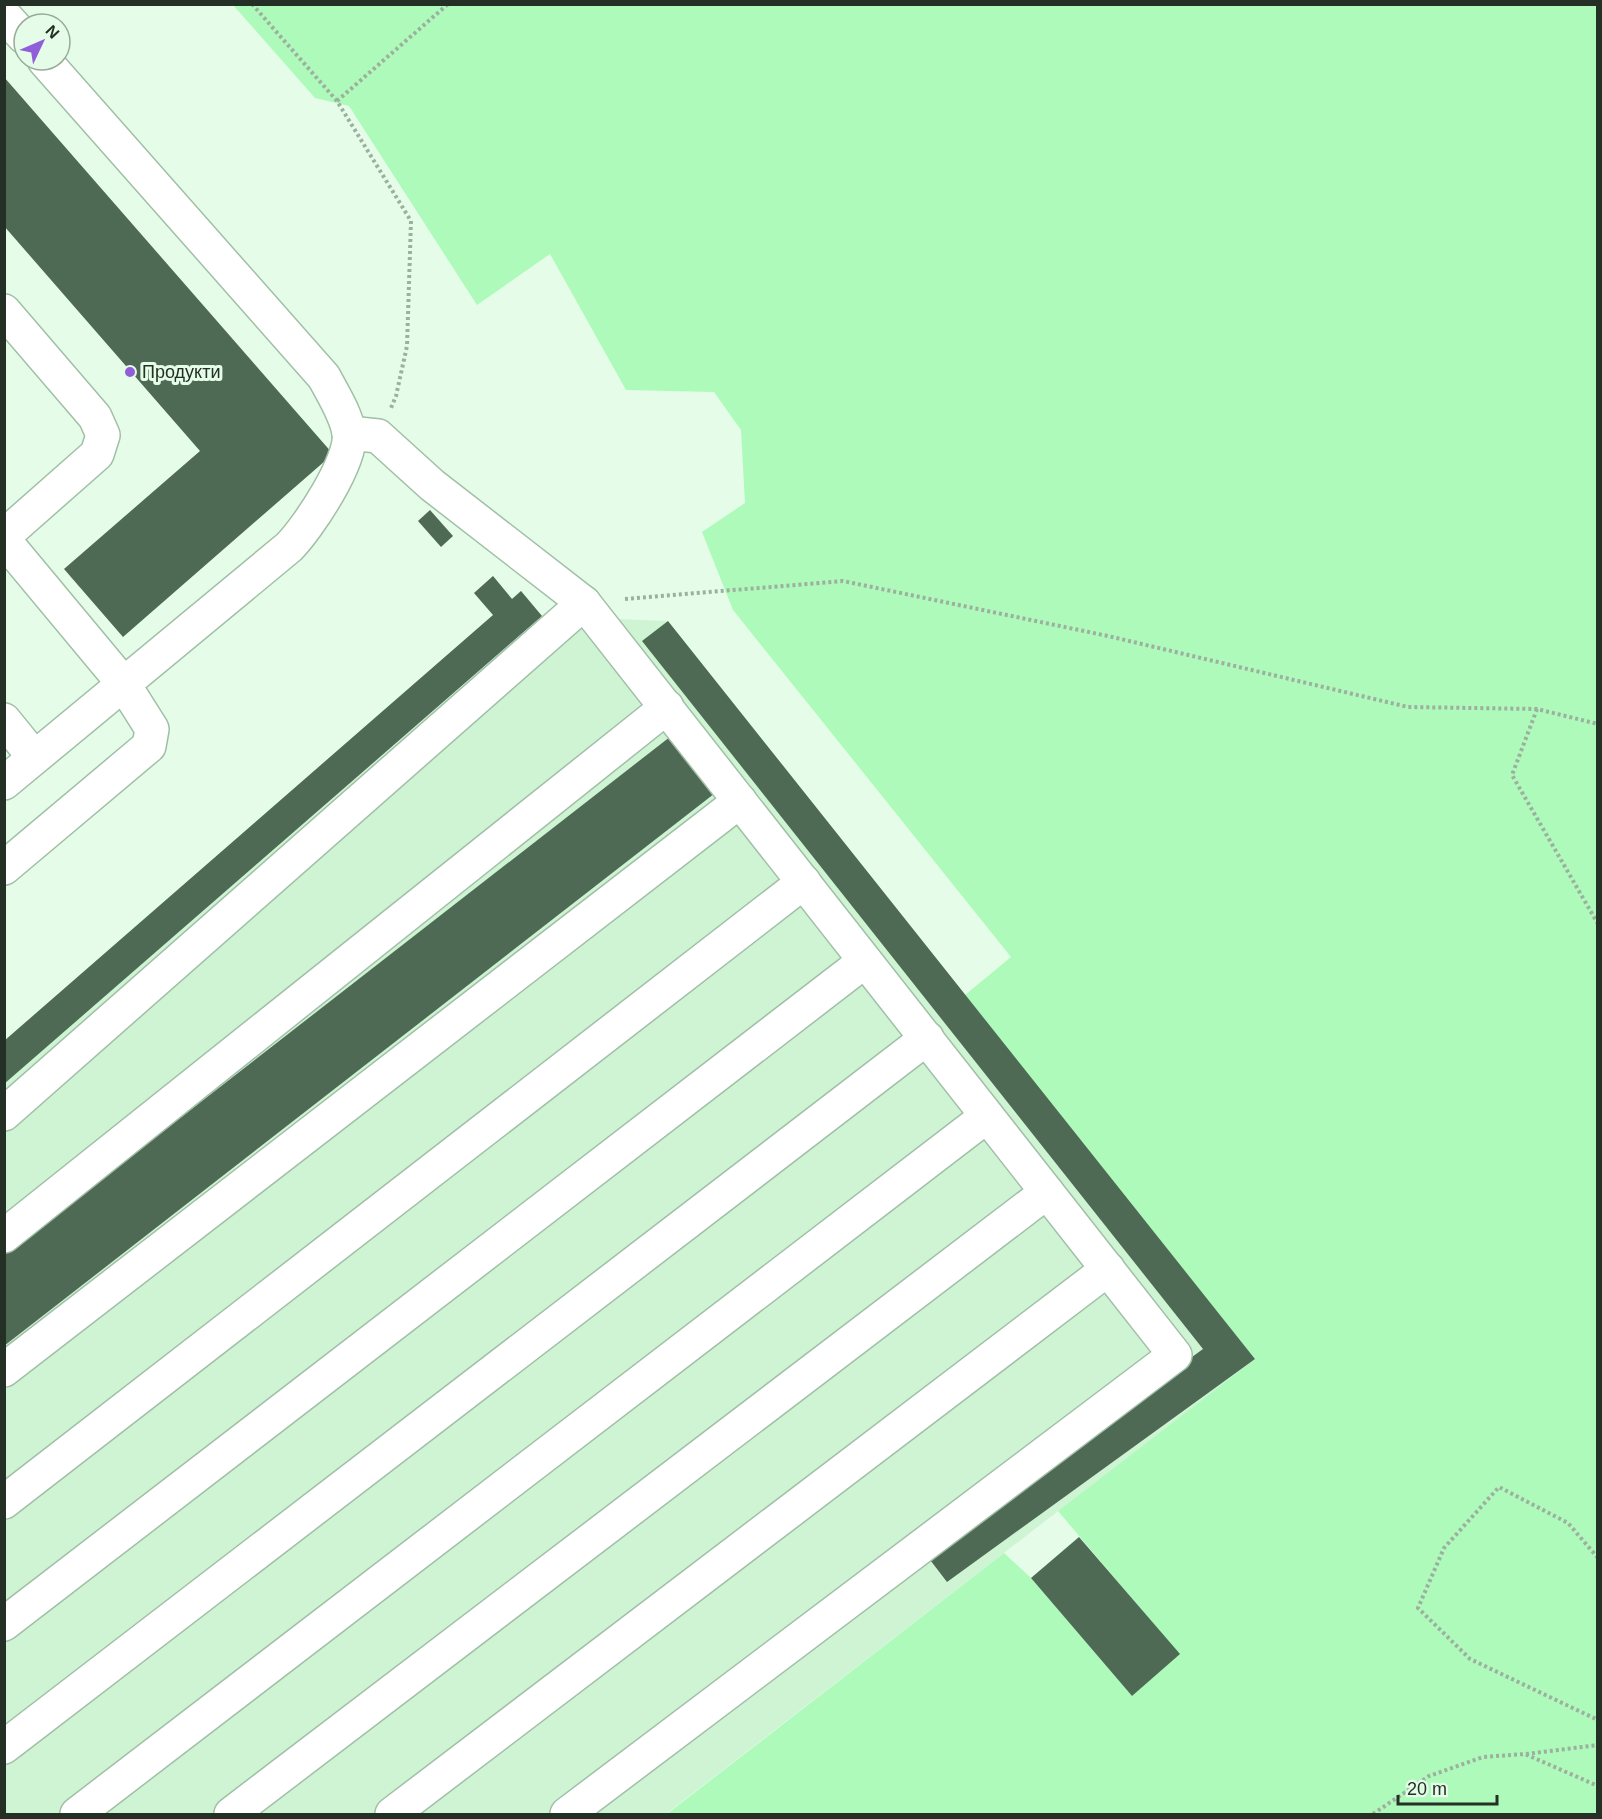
<svg xmlns="http://www.w3.org/2000/svg" width="1602" height="1819" font-family="Helvetica,sans-serif">
<rect width="100%" height="100%" fill="#e5fde8"/>
<path fill="#cef4d4" d="M493,576L512,599L521,591L542,616L668,621L1255,1359L666,1814H5L4,1041L493,615L474,593Z"/>
<path fill="#adfabb" d="M233,5H1597V1814H667L1004,1553L1031,1578L1132,1696L1179,1654L1058,1511L1255,1359L965,995L1011,957L733,610L702,532L745,503L741,430L714,392L626,390L550,254L477,305L349,106L315,98Z"/>
<g fill="#4f6a54">
<path d="M4,77L333,454L123,637L64,569L200,451L4,226Z"/>
<path d="M430,510L453,536L441,547L418,521Z"/>
<path d="M493,576L512,599L521,591L542,616L4,1084V1041L493,615L474,593Z"/>
<path d="M668,621L1255,1359L947,1582L924,1552L1203,1349L642,641Z"/>
<path d="M675,733L719,790L4,1346V1255Z"/>
<path d="M1079,1537L1180,1654L1132,1696L1031,1578Z"/>
</g>
<g fill="none" stroke-linecap="round" stroke-linejoin="round">
<g stroke="#a1bfa6" stroke-width="36">
<g id="minor">
<path d="M4,15L24,37"/>
<path d="M4,311L95,417L103,435L97,454L4,536"/>
<path d="M349,433L378,436L432,485L584,603L1175,1355L567,1814"/>
<path d="M4,540L123,683L152,729L149,746L4,868"/>
<path d="M4,720L34,757"/>
<path d="M4,783L289,547C308,528 353,460 349,433C346,414 333,394 324,377L44,60"/>
<path d="M4,1114L584,603"/>
<path d="M4,1236L667,707"/>
<path d="M4,1370L740,801"/>
<path d="M4,1502L804,882"/>
<path d="M4,1624L865,961"/>
<path d="M4,1747L927,1038"/>
<path d="M77,1814L987,1116"/>
<path d="M231,1814L1047,1192"/>
<path d="M392,1814L1108,1269"/>
</g>
</g>
<g stroke="#9db09f" stroke-width="4" stroke-dasharray="3 3" stroke-linecap="butt">
<path d="M252,4L337,101L411,221L407,346L396,396L391,408"/>
<path d="M337,101L448,4"/>
<path d="M625,599L843,581L1108,636L1408,707L1537,709L1598,724"/>
<path d="M1537,709L1512,775L1598,924"/>
<path d="M1598,1558L1568,1523L1499,1487L1444,1548L1418,1608L1470,1659L1598,1720"/>
<path d="M1526,1754L1598,1745"/>
<path d="M1373,1814L1429,1776L1483,1757L1525,1754L1598,1786"/>
</g>
<use href="#minor" stroke="#fff" stroke-width="33"/>
</g>
<circle fill="#8f5ed8" stroke="#e5fde8" stroke-width="2" cx="130" cy="372" r="6"/>
<g text-anchor="middle" dominant-baseline="central" stroke-width="6" stroke-linejoin="round" paint-order="stroke">
<g font-size="18" fill="#243026" stroke="#e5fde8" text-anchor="start">
<text x="142" y="372">Продукти</text>
</g>
</g>
<rect width="1602" height="1819" fill="none" stroke="#243026" stroke-width="12"/>
<g transform="translate(42 42) rotate(46)"><circle r="28" fill="#e5fde8" stroke="#98ab9a" stroke-width="1.5"/>
<path d="M0-4.5L10 22L0 15L-10 22Z" fill="#8f5ed8"/>
<text y="-9" font-size="16" font-weight="bold" text-anchor="middle" fill="#243026">N</text>
</g>
<path d="M1398 1795v9h99v-9" fill="none" stroke="#243026" stroke-width="3"/>
<text x="1407" y="1795" font-size="18" fill="#243026" stroke="#e5fde8" stroke-width="4.5" paint-order="stroke">20 m</text>
</svg>
